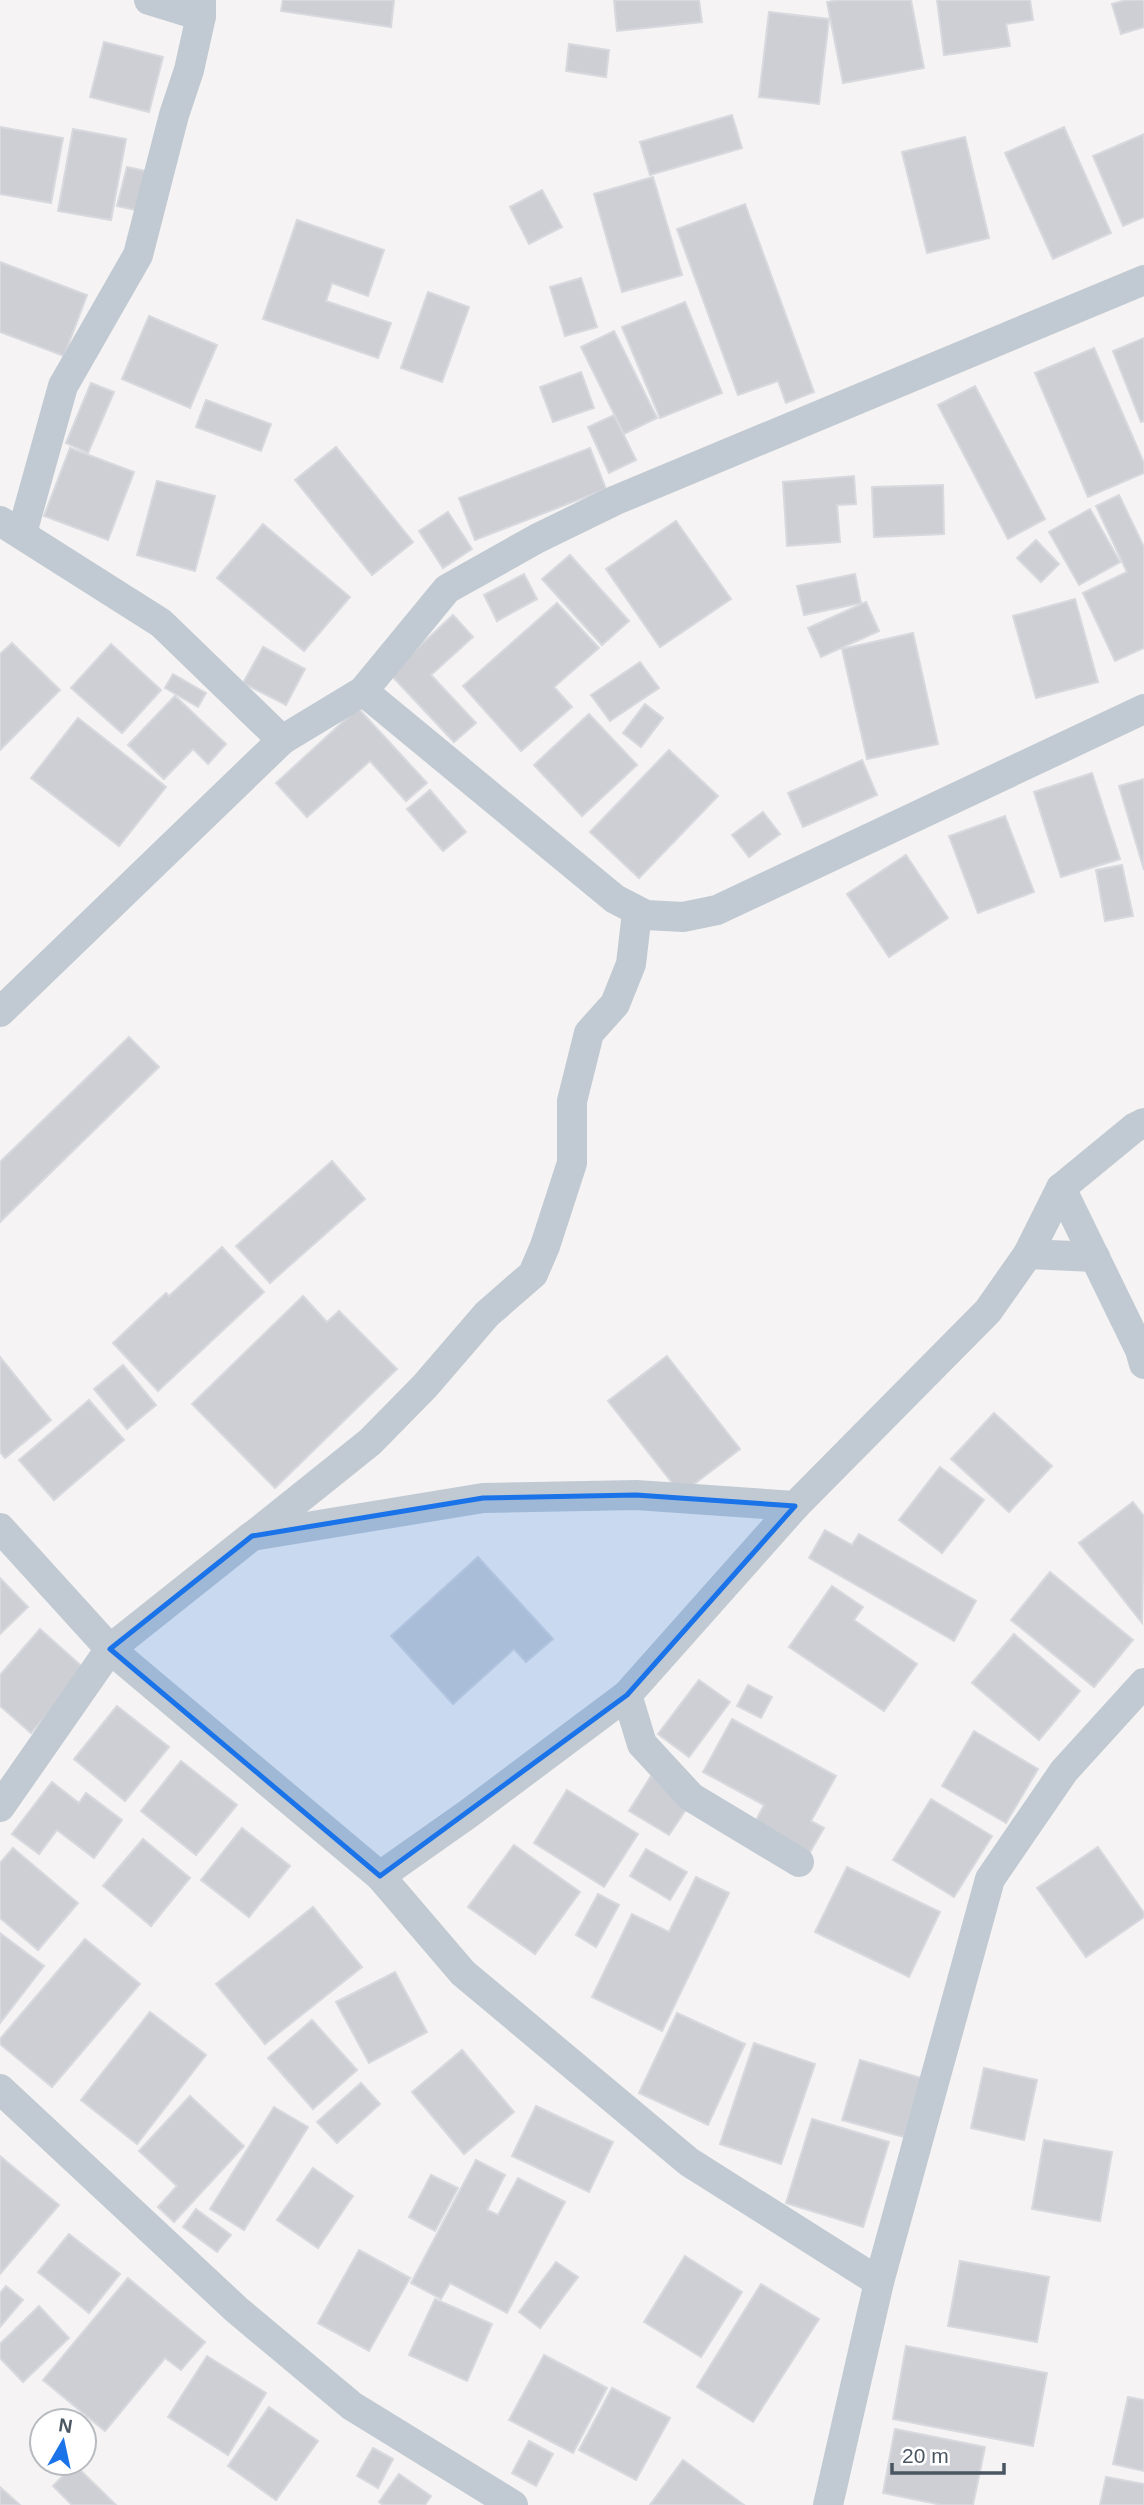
<svg xmlns="http://www.w3.org/2000/svg" width="1144" height="2505" font-family="Helvetica,sans-serif">
<rect width="100%" height="100%" fill="#f5f3f3"/>
<g fill="#cdcfd5" stroke="#d7d9de" stroke-width="2">
<path d="M283,0H394L391,27L281,11Z"/>
<path d="M614,0H699L702,22L617,31Z"/>
<path d="M839,0H911L924,68L843,83L827,2Z"/>
<path d="M937,0H1030L1033,20L1006,24L1010,46L944,55Z"/>
<path d="M1126,0H1144V27L1121,34L1112,4Z"/>
<path d="M769,12L829,19L819,104L759,97Z"/>
<path d="M104,42L163,57L149,112L90,97Z"/>
<path d="M569,44L609,50L606,77L566,71Z"/>
<path d="M732,115L742,148L650,175L640,142Z"/>
<path d="M0,127L63,138L51,203L0,194Z"/>
<path d="M1064,127L1111,233L1053,259L1005,153Z"/>
<path d="M73,129L126,139L111,220L58,211Z"/>
<path d="M1144,134V217L1123,226L1093,156Z"/>
<path d="M965,137L989,238L927,253L902,152Z"/>
<path d="M127,167L146,171L136,210L117,206Z"/>
<path d="M653,177L682,275L622,292L594,194Z"/>
<path d="M542,190L562,227L529,244L510,207Z"/>
<path d="M745,204L814,392L786,403L778,381L738,395L677,229Z"/>
<path d="M297,220L384,250L368,296L332,283L326,301L391,323L378,358L263,319Z"/>
<path d="M0,262L87,295L64,356L0,332Z"/>
<path d="M581,278L597,327L565,336L550,287Z"/>
<path d="M428,292L469,307L442,382L401,368Z"/>
<path d="M685,302L722,393L660,418L622,327Z"/>
<path d="M149,316L217,345L190,408L122,379Z"/>
<path d="M614,331L657,418L624,434L581,347Z"/>
<path d="M1144,338V421L1141,422L1113,351Z"/>
<path d="M1094,348L1144,463V473L1088,497L1035,373Z"/>
<path d="M581,372L594,408L553,422L540,387Z"/>
<path d="M91,383L114,392L88,453L66,443Z"/>
<path d="M975,386L1045,519L1008,539L938,405Z"/>
<path d="M206,400L271,424L261,451L196,427Z"/>
<path d="M614,415L636,460L609,473L588,427Z"/>
<path d="M336,447L413,542L372,575L295,480Z"/>
<path d="M70,448L134,472L108,540L44,516Z"/>
<path d="M590,448L606,489L475,540L459,498Z"/>
<path d="M854,476L856,504L837,505L840,542L787,546L783,482Z"/>
<path d="M157,481L215,496L195,571L137,555Z"/>
<path d="M943,485L944,534L874,537L872,487Z"/>
<path d="M1119,495L1144,547V648L1115,661L1083,593L1127,572L1096,506Z"/>
<path d="M1090,509L1120,562L1079,585L1049,532Z"/>
<path d="M448,512L472,549L443,568L419,531Z"/>
<path d="M676,521L731,599L660,647L606,569Z"/>
<path d="M263,524L350,597L304,651L217,578Z"/>
<path d="M1036,540L1059,564L1041,582L1017,558Z"/>
<path d="M570,555L629,621L602,645L542,579Z"/>
<path d="M524,574L537,599L497,621L484,595Z"/>
<path d="M855,574L861,603L804,615L797,586Z"/>
<path d="M1075,599L1098,682L1036,698L1013,616Z"/>
<path d="M866,602L879,631L821,657L808,628Z"/>
<path d="M557,603L599,648L554,687L572,707L521,751L463,686Z"/>
<path d="M453,615L473,637L431,675L476,723L454,742L390,674Z"/>
<path d="M913,633L938,744L867,759L842,649Z"/>
<path d="M12,643L60,690L0,750V654Z"/>
<path d="M111,644L161,690L122,733L71,688Z"/>
<path d="M263,647L305,669L286,705L243,683Z"/>
<path d="M640,662L659,688L610,721L591,695Z"/>
<path d="M173,674L206,693L198,707L165,688Z"/>
<path d="M175,696L226,744L208,764L193,749L164,779L128,745Z"/>
<path d="M645,704L663,718L641,747L623,733Z"/>
<path d="M358,708L427,783L406,801L370,761L307,817L276,783Z"/>
<path d="M589,714L637,765L582,816L534,765Z"/>
<path d="M78,718L166,787L119,846L31,778Z"/>
<path d="M669,750L718,796L639,878L590,832Z"/>
<path d="M862,760L877,795L803,827L788,793Z"/>
<path d="M1092,773L1120,859L1061,877L1034,792Z"/>
<path d="M1144,779V870L1119,786Z"/>
<path d="M430,790L466,832L443,851L407,809Z"/>
<path d="M763,812L780,834L749,857L732,835Z"/>
<path d="M1005,816L1034,892L978,913L949,836Z"/>
<path d="M906,855L948,918L889,957L847,894Z"/>
<path d="M1122,865L1133,916L1105,921L1096,870Z"/>
<path d="M129,1037L159,1067L0,1222V1162Z"/>
<path d="M332,1161L365,1199L270,1283L236,1246Z"/>
<path d="M222,1247L264,1292L158,1391L113,1343L166,1293L169,1296Z"/>
<path d="M303,1296L327,1322L339,1311L397,1369L275,1488L192,1404Z"/>
<path d="M667,1356L740,1449L681,1494L608,1401Z"/>
<path d="M0,1357L51,1420L5,1458L0,1452Z"/>
<path d="M123,1365L156,1405L127,1429L94,1389Z"/>
<path d="M89,1400L124,1440L54,1500L19,1460Z"/>
<path d="M994,1413L1052,1466L1009,1512L951,1459Z"/>
<path d="M940,1467L984,1500L942,1553L899,1520Z"/>
<path d="M1133,1502L1144,1516L1142,1623L1079,1543Z"/>
<path d="M825,1530L852,1545L859,1534L976,1601L954,1641L809,1558Z"/>
<path d="M478,1557L553,1639L526,1662L514,1649L453,1704L391,1636Z"/>
<path d="M1050,1572L1133,1640L1094,1687L1011,1620Z"/>
<path d="M0,1578L28,1607L0,1634Z"/>
<path d="M832,1586L863,1607L854,1620L917,1664L884,1711L789,1647Z"/>
<path d="M40,1629L86,1670L31,1733L0,1706V1675Z"/>
<path d="M1014,1634L1080,1691L1039,1740L972,1683Z"/>
<path d="M699,1680L730,1702L689,1757L658,1734Z"/>
<path d="M748,1685L772,1697L761,1718L737,1706Z"/>
<path d="M117,1706L169,1747L125,1801L74,1759Z"/>
<path d="M732,1719L836,1776L811,1821L824,1828L809,1854L754,1824L764,1805L703,1772Z"/>
<path d="M974,1731L1038,1769L1006,1823L942,1786Z"/>
<path d="M181,1761L237,1805L196,1855L141,1811Z"/>
<path d="M651,1776L691,1802L669,1835L629,1811Z"/>
<path d="M52,1782L79,1803L86,1793L122,1820L94,1858L57,1830L39,1854L12,1834Z"/>
<path d="M567,1790L638,1834L604,1887L534,1843Z"/>
<path d="M931,1799L992,1836L954,1897L893,1860Z"/>
<path d="M242,1828L290,1866L249,1917L201,1880Z"/>
<path d="M143,1839L190,1878L151,1926L103,1886Z"/>
<path d="M514,1845L580,1892L535,1954L468,1907Z"/>
<path d="M1098,1847L1144,1913V1917L1086,1957L1037,1888Z"/>
<path d="M13,1848L78,1903L38,1950L0,1918V1863Z"/>
<path d="M646,1849L687,1872L670,1900L630,1876Z"/>
<path d="M847,1867L940,1912L909,1977L815,1932Z"/>
<path d="M696,1877L729,1893L662,2031L592,1997L632,1914L669,1932Z"/>
<path d="M598,1894L619,1905L596,1947L576,1935Z"/>
<path d="M313,1907L362,1967L265,2044L216,1984Z"/>
<path d="M0,1933L44,1966L0,2023Z"/>
<path d="M85,1939L140,1984L52,2087L0,2044V2039Z"/>
<path d="M395,1972L427,2032L369,2063L336,2002Z"/>
<path d="M150,2012L206,2055L137,2144L81,2100Z"/>
<path d="M677,2013L745,2044L708,2125L639,2093Z"/>
<path d="M312,2020L357,2070L313,2109L268,2058Z"/>
<path d="M754,2043L815,2064L781,2164L720,2144Z"/>
<path d="M462,2050L514,2112L464,2154L412,2092Z"/>
<path d="M860,2060L921,2078L904,2137L842,2120Z"/>
<path d="M984,2068L1037,2080L1024,2140L971,2128Z"/>
<path d="M361,2083L380,2104L337,2143L317,2122Z"/>
<path d="M190,2096L244,2146L174,2222L158,2207L177,2186L139,2151Z"/>
<path d="M536,2106L613,2142L589,2192L512,2156Z"/>
<path d="M274,2107L308,2127L244,2230L210,2209Z"/>
<path d="M812,2119L889,2142L863,2227L786,2203Z"/>
<path d="M1044,2140L1112,2152L1100,2221L1032,2209Z"/>
<path d="M0,2156L59,2205L0,2274Z"/>
<path d="M476,2160L505,2175L487,2210L498,2215L518,2178L565,2202L507,2313L450,2283L441,2299L411,2283Z"/>
<path d="M313,2168L353,2196L318,2248L277,2220Z"/>
<path d="M431,2175L458,2188L435,2231L409,2217Z"/>
<path d="M196,2209L231,2235L217,2252L183,2227Z"/>
<path d="M69,2234L120,2274L89,2313L38,2272Z"/>
<path d="M359,2250L410,2278L369,2351L318,2323Z"/>
<path d="M685,2256L742,2292L701,2357L644,2322Z"/>
<path d="M960,2261L1049,2277L1037,2342L948,2326Z"/>
<path d="M556,2262L578,2277L540,2328L519,2312Z"/>
<path d="M128,2278L205,2342L181,2370L165,2358L105,2431L43,2380Z"/>
<path d="M761,2284L819,2319L753,2422L697,2387Z"/>
<path d="M6,2286L23,2300L0,2327V2293Z"/>
<path d="M435,2299L492,2324L467,2381L409,2355Z"/>
<path d="M39,2306L69,2338L23,2382L0,2358V2344Z"/>
<path d="M906,2346L1047,2373L1033,2446L893,2419Z"/>
<path d="M544,2355L607,2388L573,2453L509,2420Z"/>
<path d="M207,2356L266,2393L228,2455L168,2417Z"/>
<path d="M612,2388L670,2418L636,2480L579,2450Z"/>
<path d="M1128,2397L1144,2400V2471L1113,2464Z"/>
<path d="M269,2407L318,2441L276,2500L228,2466Z"/>
<path d="M895,2429L985,2447L973,2505H942L883,2493Z"/>
<path d="M529,2441L553,2454L536,2486L512,2473Z"/>
<path d="M373,2448L393,2459L378,2488L357,2476Z"/>
<path d="M683,2460L744,2505H650Z"/>
<path d="M74,2464L116,2505H72L53,2486Z"/>
<path d="M399,2474L431,2496L425,2505H383L379,2502Z"/>
<path d="M1106,2477L1144,2484V2505H1100Z"/>
<path d="M0,2487L20,2505H0Z"/>
</g>
<g fill="none" stroke-linecap="round" stroke-linejoin="round">
<g stroke="#c1cad2" stroke-width="30">
<path d="M149,0L201,16"/>
<path d="M0,521L161,623L282,740"/>
<path d="M22,533L63,386L138,255L174,115L189,70L201,16V0"/>
<path d="M363,691L615,899L646,915L683,917L717,910L1144,709"/>
<path d="M0,1012L282,740L363,691L447,589L538,538L616,500L1144,280"/>
<path d="M1061,1188L1140,1350L1144,1364"/>
<path d="M1028,1254L1095,1257"/>
<path d="M0,1528L110,1649L380,1876L463,1973L689,2162L879,2282"/>
<path d="M254,1535L370,1442L425,1386L487,1314L533,1274L545,1246L572,1163V1101L589,1033L615,1004L631,964L636,921L646,915"/>
<path d="M627,1695L642,1744L691,1797L799,1862"/>
<path d="M0,1807L110,1649L252,1536L483,1498L636,1495L795,1506"/>
<path d="M380,1876L468,1814L627,1695L795,1506L988,1311L1028,1254L1061,1188L1134,1128L1144,1123"/>
<path d="M0,2089L237,2310L352,2406L513,2505"/>
<path d="M828,2505L879,2282L990,1879L1064,1771L1144,1683"/>
</g>
</g>
<path fill="#1a73e8" fill-opacity="0.2" stroke="#1a73e8" stroke-width="5" stroke-linejoin="round" d="M636,1495L795,1506L627,1695L380,1876L110,1649L252,1536L483,1498Z"/>
<g transform="translate(63 2442) rotate(9)"><circle r="33" fill="#ffffff" stroke="#b7bbc0" stroke-width="2"/>
<path d="M0-5L12 26L0 18L-12 26Z" fill="#1a73e8"/>
<text y="-10" font-size="19" font-weight="bold" text-anchor="middle" fill="#4a5661">N</text>
</g>
<path d="M892 2463v10h112v-10" fill="none" stroke="#4a5661" stroke-width="3.5"/>
<text x="902" y="2463" font-size="21" fill="#4a5661" stroke="#ffffff" stroke-width="5" paint-order="stroke">20 m</text>
</svg>
